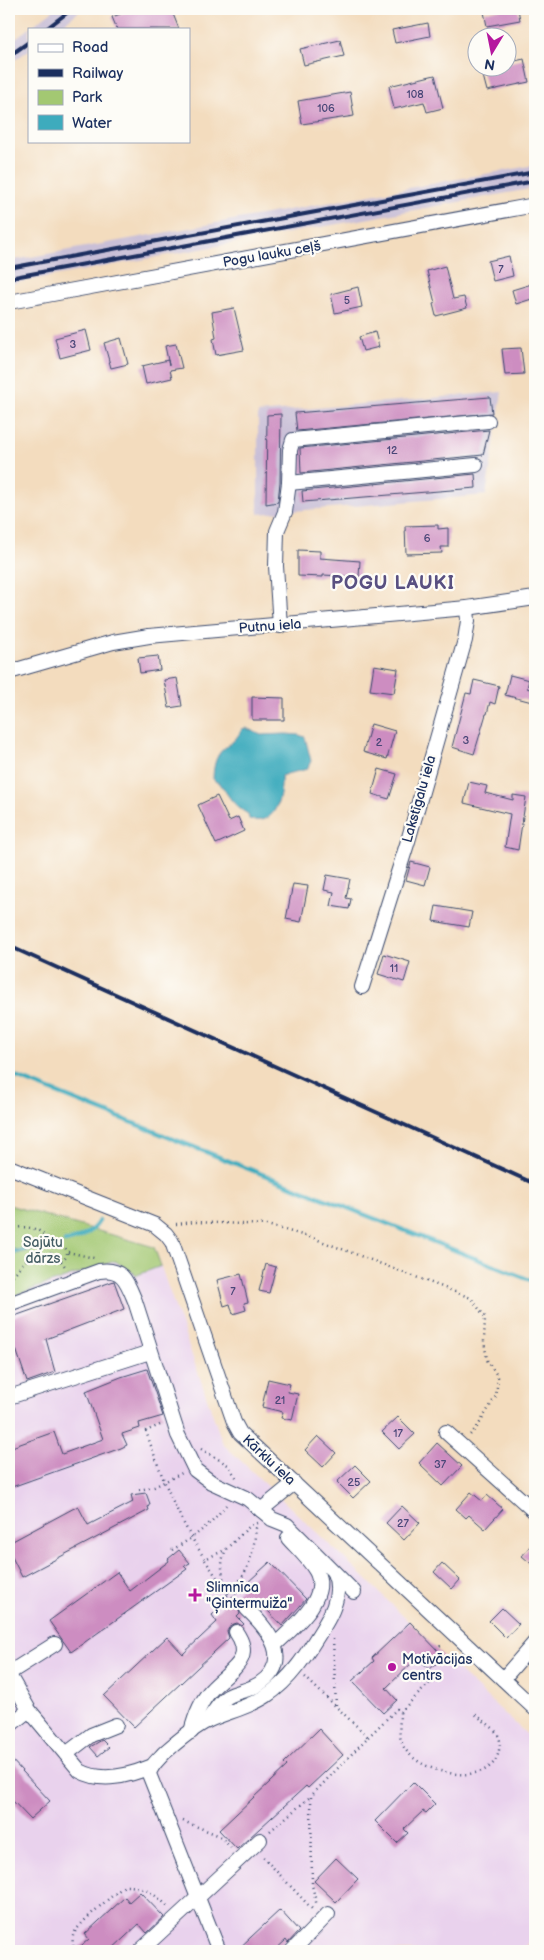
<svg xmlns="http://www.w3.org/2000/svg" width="544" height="1960" font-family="'Balsamiq Sans',sans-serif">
<rect width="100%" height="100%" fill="#fdfcf7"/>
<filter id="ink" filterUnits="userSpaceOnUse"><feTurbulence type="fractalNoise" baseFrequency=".02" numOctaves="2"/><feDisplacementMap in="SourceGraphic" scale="10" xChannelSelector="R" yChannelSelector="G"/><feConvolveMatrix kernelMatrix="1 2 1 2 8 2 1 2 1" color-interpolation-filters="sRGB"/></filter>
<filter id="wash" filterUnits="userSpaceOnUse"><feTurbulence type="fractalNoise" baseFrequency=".0096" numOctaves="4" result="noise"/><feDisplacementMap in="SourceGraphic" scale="20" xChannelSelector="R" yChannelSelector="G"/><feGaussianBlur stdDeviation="1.12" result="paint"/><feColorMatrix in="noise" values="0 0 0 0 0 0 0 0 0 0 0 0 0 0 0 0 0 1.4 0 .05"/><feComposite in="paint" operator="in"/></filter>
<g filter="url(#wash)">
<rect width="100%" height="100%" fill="#f3dcbe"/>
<path fill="#e9d2ed" d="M9,1205L154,1247L223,1444L365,1578L444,1657L535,1742V1936L520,1951H9Z"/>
<g fill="#c9bfd7">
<path d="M55,9H82L57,29H29V50L9,64V43Z"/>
<path d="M535,165V188L9,284V261Z"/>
<path d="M502,392L486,495L258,514V413Z"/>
</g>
<path fill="#a3c872" stroke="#5f7c68" d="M9,1205L154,1247L161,1266L137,1275L115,1261L9,1297Z"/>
<g fill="#3eabbd" stroke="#2c6d8e">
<path d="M246,728L261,735L286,734L299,735L305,737L311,761L307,769C298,772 290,772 281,776C282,789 279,818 261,820C258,821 253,820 249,819L248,814C232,805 229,796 219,782H216L213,779C214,742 231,752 242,729Z"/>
<path d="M42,1245V1247L16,1254L9,1259V1248L17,1250Z"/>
</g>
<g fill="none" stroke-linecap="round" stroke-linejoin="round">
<g stroke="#3eabbd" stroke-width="4.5">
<path d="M9,1074L535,1282"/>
<path d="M65,1242C79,1239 91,1234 99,1221"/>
</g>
</g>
<g id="blocks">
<g fill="#cd8dc1">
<path d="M134,9H171L179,29H117L112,17Z"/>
<path d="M501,9H518L520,20L487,26L484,12Z"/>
<path d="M428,23L430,36L395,43L392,30Z"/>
<path d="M340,40L344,56L304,65L300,49Z"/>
<path d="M524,59L529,82L487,91L481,68H506V63Z"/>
<path d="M435,75L443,108L427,112L424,102L394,109L389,86Z"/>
<path d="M350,92L354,116L302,124L298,101Z"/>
<path d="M509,256L513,276L493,281L488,261Z"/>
<path d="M445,266L453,299L464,297L467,308L436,316L433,304L435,303L427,271Z"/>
<path d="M535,283V298L516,304L512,290Z"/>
<path d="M358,287L362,307L335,313L331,294Z"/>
<path d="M234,308L244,350L216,355L213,339L216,338L212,312Z"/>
<path d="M86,330L91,350L60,358L55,338Z"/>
<path d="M375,332L379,347L363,351L359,337Z"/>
<path d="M121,338L128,364L111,368L104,343Z"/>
<path d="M176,344L182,368L170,370L172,378L146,384L142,366L168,360L169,365L165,346Z"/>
<path d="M521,348L524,374L505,375L502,349Z"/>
<path d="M490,397L492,413L297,431L295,413Z"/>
<path d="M281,414L280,482L278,502L266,504L267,415Z"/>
<path d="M489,430L483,455L301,473L300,448Z"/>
<path d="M475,474L476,488L303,502L302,491Z"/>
<path d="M438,525V529L448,528V547H441L442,553L406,554L405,526Z"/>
<path d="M298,550L320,551V558L360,561L359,577L323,575V577L298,576Z"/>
<path d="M158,656L160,670L140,673L138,658Z"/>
<path d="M374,665L398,669L394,693L370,690Z"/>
<path d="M510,675L529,680L527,688L535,691L532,702L505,695Z"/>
<path d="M177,678L182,706L169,708L164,680Z"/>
<path d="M474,680L499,686L495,704L490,702L487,714H486L474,754L452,747L466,693L471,694Z"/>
<path d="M252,697L284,698V720H252Z"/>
<path d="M371,724L395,731L387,759L363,752Z"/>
<path d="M379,769L397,774L389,799L372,794Z"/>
<path d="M469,782L487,786L485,793L513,800V795L526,797L518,850L505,847L510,814L464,803Z"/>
<path d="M217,796L229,821L238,817L244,831L216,844L198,805Z"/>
<path d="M411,862L430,867L425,885L406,880Z"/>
<path d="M327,875L350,879L346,898L351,899L349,909L331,906L334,892L324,890Z"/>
<path d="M293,884L308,886L301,922L286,919Z"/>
<path d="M436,906L472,912L469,927L433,921Z"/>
<path d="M384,954L410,962L404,982L378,974Z"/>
<path d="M266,1264L276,1267L269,1293L259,1291Z"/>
<path d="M241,1274L248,1302L244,1303L246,1310L233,1314L230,1304L224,1306L217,1280Z"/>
<path d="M114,1281L124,1309L46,1339L55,1372L27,1382L16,1349L9,1352V1318Z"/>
<path d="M147,1369L163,1416L139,1423L140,1428L122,1434L127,1445L121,1448L9,1488V1448L54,1432L62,1454L103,1439L86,1391L121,1377Z"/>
<path d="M268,1379L290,1384L288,1392L298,1394L292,1420L281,1418L283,1412L262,1407Z"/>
<path d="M398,1417L415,1434L399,1449L382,1432Z"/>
<path d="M318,1436L336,1453L323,1467L305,1450Z"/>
<path d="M437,1443L462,1466L443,1486L419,1463Z"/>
<path d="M355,1465L371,1481L353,1498L337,1482Z"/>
<path d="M471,1492L482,1501L487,1495L503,1509L485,1529L469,1515L466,1518L456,1509Z"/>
<path d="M146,1493L150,1504L148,1507L149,1510L22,1577L9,1551V1543L78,1506L88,1525L133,1502L131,1495Z"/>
<path d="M402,1506L420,1523L404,1540L386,1523Z"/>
<path d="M535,1540V1567L522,1556Z"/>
<path d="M179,1550L190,1563L184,1566L187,1569L71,1652L49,1621L117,1572L130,1591L169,1561L168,1559Z"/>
<path d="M270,1562L306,1599L300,1606L282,1626L257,1599L253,1603L249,1600L241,1602L238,1607L240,1614L237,1617L244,1624L242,1626L237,1623L231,1625L227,1631L229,1638L134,1727L104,1696L167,1637L183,1654L217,1622L212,1615Z"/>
<path d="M442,1563L460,1580L452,1589L434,1572Z"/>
<path d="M502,1608L519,1624L506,1638L489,1621Z"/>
<path d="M410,1622L444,1657L430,1669L417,1658L386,1688L397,1700L383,1713L352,1681L374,1661L372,1658Z"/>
<path d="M319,1729L343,1755L308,1788L306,1786L237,1849L219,1830L287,1766L284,1763Z"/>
<path d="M102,1740L109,1747L98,1756L90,1747Z"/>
<path d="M9,1757L50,1801L30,1819L9,1797Z"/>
<path d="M413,1782L435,1804L426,1813L423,1811L404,1829L408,1833L397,1843L375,1821Z"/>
<path d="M336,1858L358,1879L336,1902L314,1881Z"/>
<path d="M140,1892L164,1917L147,1933L139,1924L110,1951H75L89,1939L85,1934L125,1897L129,1902Z"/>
<path d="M280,1910L299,1931L288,1943L286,1940L274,1951H236Z"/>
</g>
</g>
</g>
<g filter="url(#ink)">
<use href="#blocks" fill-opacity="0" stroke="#3b496c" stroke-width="1"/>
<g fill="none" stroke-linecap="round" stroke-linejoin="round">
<g stroke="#3b496c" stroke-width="16">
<g id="minor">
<path d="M9,302L535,205"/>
<path d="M289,483L476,465"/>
<path d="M280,626L276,566L277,531L285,512L289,483L290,450L293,440L488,421"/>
<path d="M9,672L113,642L149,636L467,608L535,598"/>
<path d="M362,987L408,841L465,640L468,621L467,608"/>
<path d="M9,1167L155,1225L166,1234L172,1242L234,1422L240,1433L535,1709"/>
<path d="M9,1304L99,1271C123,1267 127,1282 135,1301L178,1435L195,1470L211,1482L248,1499L272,1519L287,1525L354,1592"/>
<path d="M9,1397L150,1352"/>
<path d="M446,1432L535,1512"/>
<path d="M261,1510L294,1483"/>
<path d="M275,1645C292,1628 331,1598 316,1571C309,1559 298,1549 288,1538"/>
<path d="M9,1673L55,1644"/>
<path d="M9,1675L29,1710L80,1771C102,1783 128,1776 150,1767"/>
<path d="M503,1679L535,1642"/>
<path d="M207,1721C213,1714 219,1702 227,1697C237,1691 248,1691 259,1684C294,1661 269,1630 247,1609"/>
<path d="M9,1726L29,1710"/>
<path d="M191,1732C195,1716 200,1702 211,1690C229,1670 256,1661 236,1632"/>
<path d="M66,1754L91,1735L116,1725"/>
<path d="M140,1951L260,1840"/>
<path d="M219,1951L149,1774C151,1765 158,1760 164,1753C177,1742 191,1729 207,1721C226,1712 248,1708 266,1696C292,1679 308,1652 324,1626C334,1610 342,1591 334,1573"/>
<path d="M292,1951L328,1914"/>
</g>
</g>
<g stroke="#3b496c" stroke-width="2.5" stroke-dasharray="1 4" stroke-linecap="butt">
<path d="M176,1224L195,1222L267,1225L313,1238L471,1298L485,1317L484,1341L487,1360L498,1377L496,1396L478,1426L469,1436"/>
<path d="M9,1228C32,1226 40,1227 54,1246"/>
<circle cx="59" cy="1253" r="8"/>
<path d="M68,1252L94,1258"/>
<path d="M61,1261L67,1269"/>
<path d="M9,1279C15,1274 18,1269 23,1263C29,1256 41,1255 50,1254"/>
<path d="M160,1425L146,1431C161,1476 178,1519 205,1559L225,1550L251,1525L257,1523"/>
<path d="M201,1449L228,1465L238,1480"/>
<path d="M139,1490L154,1487L182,1473"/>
<path d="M172,1550C196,1536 209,1526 226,1505"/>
<path d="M205,1560L229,1595C223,1582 219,1565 225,1552"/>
<path d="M216,1606C244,1581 252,1566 256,1528L258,1524"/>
<path d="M333,1639L336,1706"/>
<path d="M436,1649L443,1643"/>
<path d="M305,1677L368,1737L311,1796L312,1885L317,1906"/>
<path d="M400,1712L436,1677"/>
<path d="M368,1737L397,1709L400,1712C400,1722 398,1734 402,1743C413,1774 493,1791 499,1750C500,1744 501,1741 498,1735C494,1727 482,1720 475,1714"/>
<path d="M183,1821L220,1836L231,1848"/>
<path d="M270,1831L310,1797"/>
<path d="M263,1857L314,1911"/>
<path d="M75,1951C73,1946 72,1941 73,1936C77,1923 113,1896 124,1886C142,1885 157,1895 168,1907"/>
</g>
<use href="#minor" stroke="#fff" stroke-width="14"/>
<g stroke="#1b2f5e" stroke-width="4">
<path d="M46,29L72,9"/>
<path d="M9,56L29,42"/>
<path d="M9,268L535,172"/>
<path d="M9,278L535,181"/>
<path d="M9,946L535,1184"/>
</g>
</g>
</g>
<g fill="#b5179e" stroke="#fdfcf7" stroke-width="2">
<path d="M192.5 1587.5h5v5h5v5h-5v5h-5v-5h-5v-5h5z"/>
<circle cx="392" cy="1667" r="5"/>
</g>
<g text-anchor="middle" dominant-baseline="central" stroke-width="4.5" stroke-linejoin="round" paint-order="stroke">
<g font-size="11" fill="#484677">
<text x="415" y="94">108</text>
<text x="326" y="108">106</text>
<text x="501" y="269">7</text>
<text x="347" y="300">5</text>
<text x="73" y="344">3</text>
<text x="392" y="450">12</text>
<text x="427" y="538">6</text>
<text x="466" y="740">3</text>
<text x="379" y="742">2</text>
<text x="394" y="968">11</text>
<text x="233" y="1291">7</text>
<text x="280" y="1400">21</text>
<text x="398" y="1433">17</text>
<text x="440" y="1464">37</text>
<text x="354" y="1482">25</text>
<text x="403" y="1523">27</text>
</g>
<g font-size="14" fill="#1b2f5e" stroke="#fdfcf7">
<text transform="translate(272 254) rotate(-10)">Pogu lauku ceļš</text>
<text transform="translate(270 626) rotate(-4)">Putnu iela</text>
<text transform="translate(419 799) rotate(-74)">Lakstīgalu iela</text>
<text transform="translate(269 1460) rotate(43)">Kārklu iela</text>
</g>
<g font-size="14" fill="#445d64" stroke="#fdfcf7">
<text x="43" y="1242">Sajūtu<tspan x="43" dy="16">dārzs</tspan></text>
</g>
<g font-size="14" fill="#1b2f5e" stroke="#fdfcf7" text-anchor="start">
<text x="206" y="1587">Slimnīca<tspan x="206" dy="16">"Ģintermuiža"</tspan></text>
<text x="402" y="1659">Motivācijas<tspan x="402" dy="16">centrs</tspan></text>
</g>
<g font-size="19" font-weight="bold" letter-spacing="1" fill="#595081" stroke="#fdfcf7">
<text x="393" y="583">POGU LAUKI</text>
</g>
</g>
<rect width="544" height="1960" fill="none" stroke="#fdfcf7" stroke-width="30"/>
<rect x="28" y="28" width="162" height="115" fill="#fdfcf7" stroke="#a3aaba"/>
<rect x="38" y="44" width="25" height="8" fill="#ffffff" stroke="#a3aaba"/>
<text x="72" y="52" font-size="15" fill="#1b2f5e">Road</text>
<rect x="38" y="69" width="25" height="8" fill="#1b2f5e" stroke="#a3aaba"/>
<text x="72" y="78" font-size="15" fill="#1b2f5e">Railway</text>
<rect x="38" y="90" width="25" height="15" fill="#a3c872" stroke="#a3aaba"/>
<text x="72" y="102" font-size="15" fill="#1b2f5e">Park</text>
<rect x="38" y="115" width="25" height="15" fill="#3eabbd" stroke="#a3aaba"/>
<text x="72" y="128" font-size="15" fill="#1b2f5e">Water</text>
<g transform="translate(492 52) rotate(190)"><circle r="24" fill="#fdfcf7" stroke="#a3aaba"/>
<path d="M0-4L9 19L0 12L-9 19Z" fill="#b5179e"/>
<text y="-8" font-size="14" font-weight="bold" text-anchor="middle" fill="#1b2f5e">N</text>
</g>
</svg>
